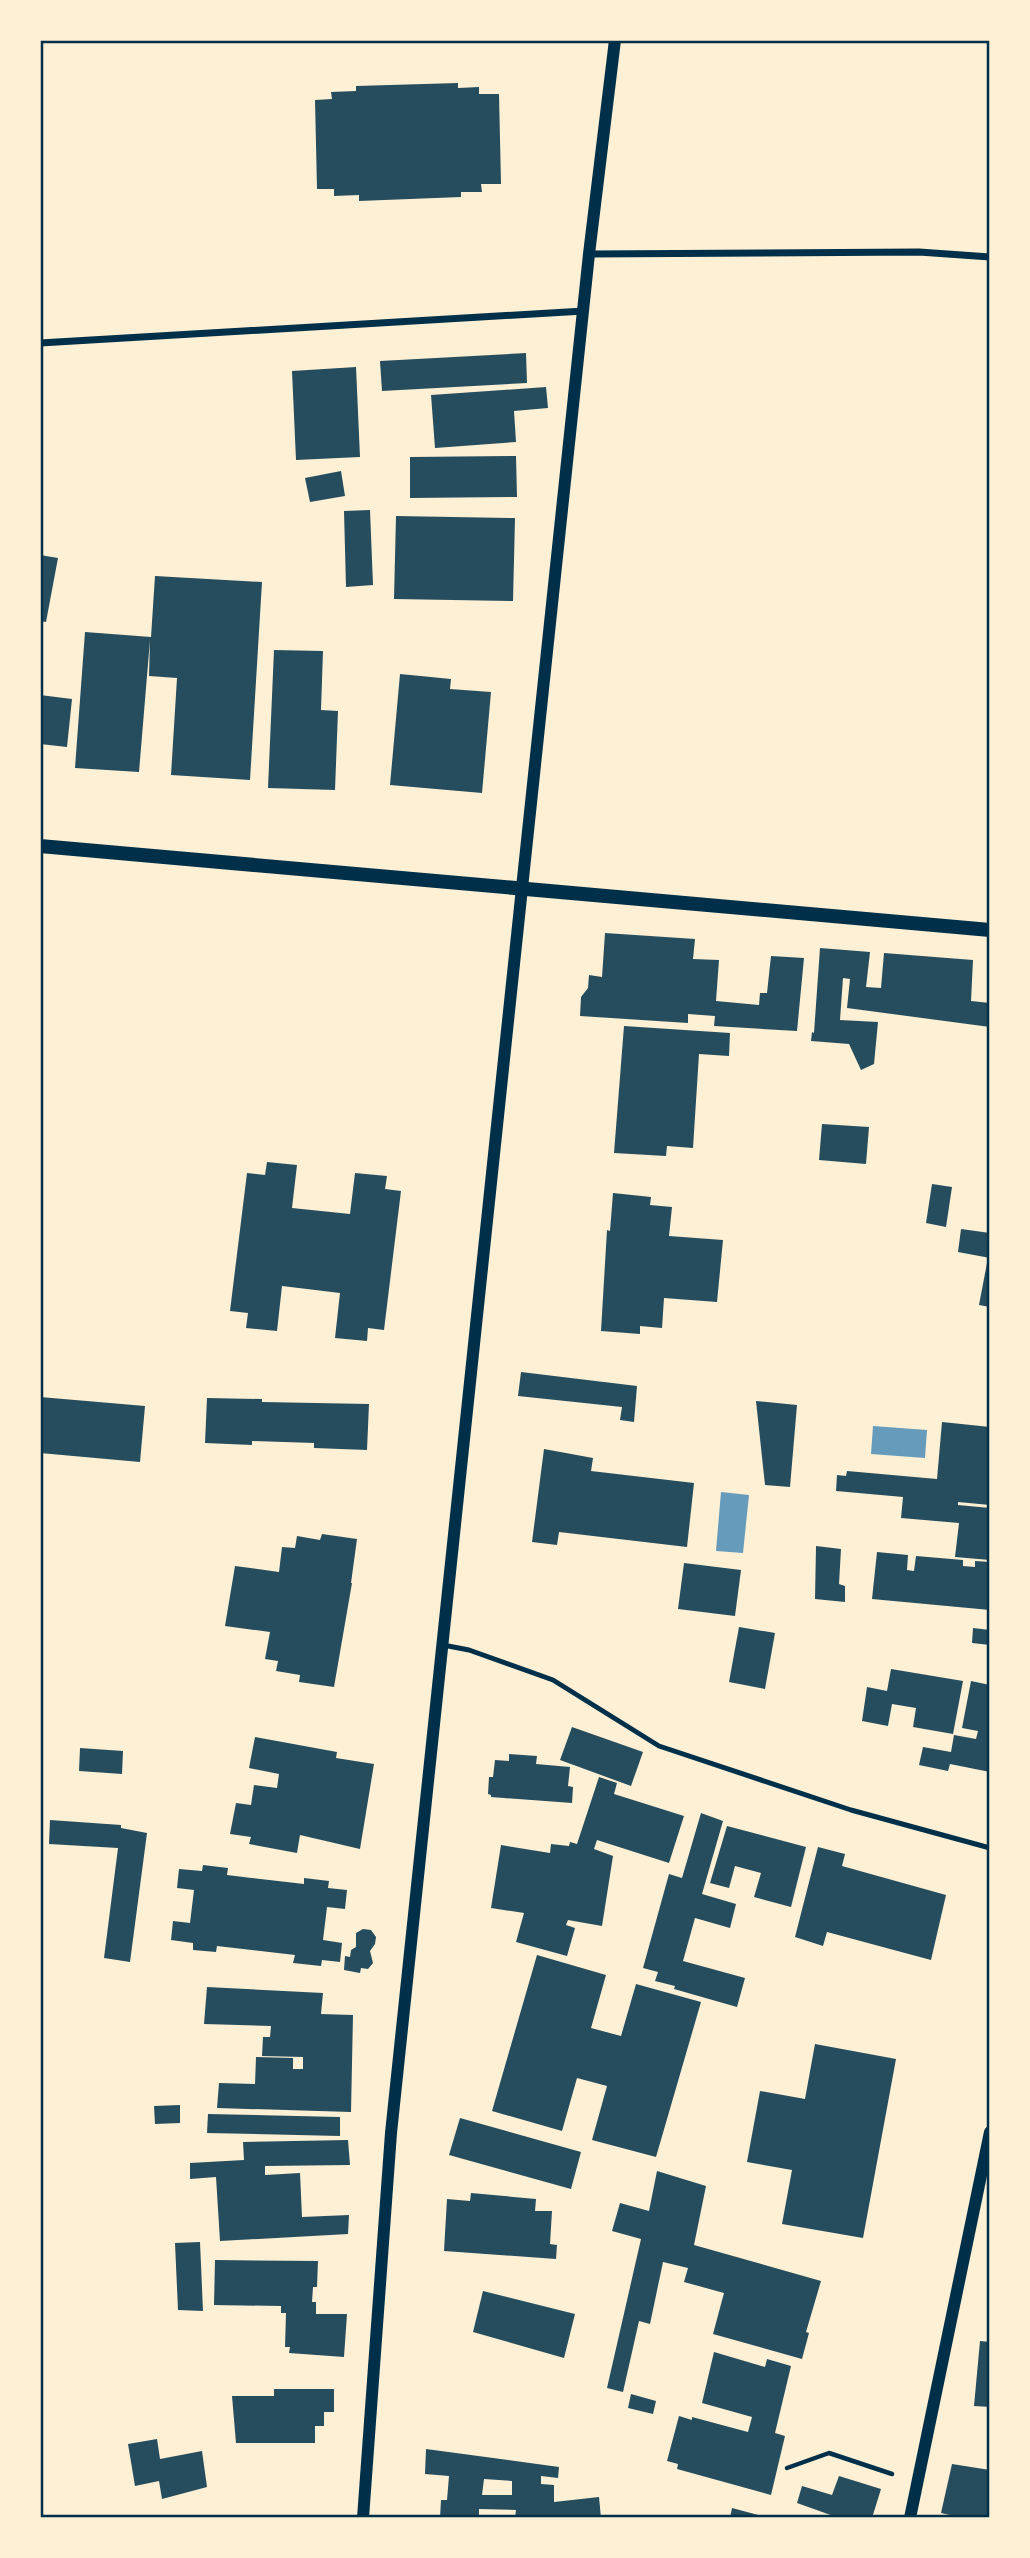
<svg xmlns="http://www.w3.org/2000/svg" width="1030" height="2558" font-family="'IBM Plex Sans',sans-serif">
<rect width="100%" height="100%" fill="#fdf0d5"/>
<g fill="#669bbc">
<path d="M873,1426L927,1430L925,1458L871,1454Z"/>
<path d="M721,1492L749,1495L743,1553L716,1551Z"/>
</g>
<g fill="#264d5e" fill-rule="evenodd">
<path d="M458,83V88L479,87V94H499L501,184H481L482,192H461V197L359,201V195L334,196V189H317L315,100L332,99L331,92L356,91V86Z"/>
<path d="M526,353L527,383L382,391L380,361Z"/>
<path d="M356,367L360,457L296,460L292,371Z"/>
<path d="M546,387L548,408L514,411L516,442L435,448L431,395Z"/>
<path d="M516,456L517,497L410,498V457Z"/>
<path d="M341,471L345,496L310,502L305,478Z"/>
<path d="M370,510L373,585L346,587L344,511Z"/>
<path d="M396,516L515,518L513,601L394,599Z"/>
<path d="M40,555L58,558L46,622L40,621Z"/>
<path d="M155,576L262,582L250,780L171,775L177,678L149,676L150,640L139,772L75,768L85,632L151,637Z"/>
<path d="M274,650L323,651L321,710L338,711L335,790L268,788Z"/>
<path d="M400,674L451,679L450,689L491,692L482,793L390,785Z"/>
<path d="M40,695L72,699L67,747L40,744Z"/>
<path d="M605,933L695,939L693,959L719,960L716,1001L759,1005L760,993H767L771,956L804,958L797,1031L714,1026L715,1016L688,1014V1023L580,1016L581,997L588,988L589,975L602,977Z"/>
<path d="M820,948L870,952L866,987L881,988L884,953L973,960L971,1001L990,1003V1027L847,1008L850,979L843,978L840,1020L878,1022L874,1064L861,1070L849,1044L811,1041L812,1032L814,1033Z"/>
<path d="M624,1026L730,1033L729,1056L699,1054L693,1148L667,1146L666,1156L614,1153Z"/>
<path d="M822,1124L869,1127L866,1164L819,1160Z"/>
<path d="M267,1162L297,1165L292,1208L350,1214L355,1173L387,1176L385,1189L401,1191L384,1330L368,1328L367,1341L335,1338L340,1293L282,1286L277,1331L246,1328L248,1313L230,1311L247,1173L265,1175Z"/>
<path d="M932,1184L952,1187L946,1227L926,1223Z"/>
<path d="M613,1193L651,1197L650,1205L672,1207L669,1236L723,1240L717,1302L664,1298L662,1328L640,1326V1334L601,1331L607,1230L610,1231Z"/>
<path d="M961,1229L990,1233V1258L958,1252Z"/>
<path d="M987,1263H990V1307L979,1305Z"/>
<path d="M521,1372L637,1386L634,1422L620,1420L622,1407L518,1396Z"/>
<path d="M40,1397L145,1406L140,1462L40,1453Z"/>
<path d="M207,1398L262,1399V1402L369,1404L367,1450L314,1448V1443L252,1441V1445L205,1443Z"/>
<path d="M756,1401L797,1405L790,1487L765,1485Z"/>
<path d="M942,1422L990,1427V1505L958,1502V1505L990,1508V1560L955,1557L959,1523L901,1518L903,1497L836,1491L837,1475L846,1476L847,1471L937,1479Z"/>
<path d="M544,1449L593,1458L591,1471L694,1483L687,1547L559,1532L557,1545L532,1542Z"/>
<path d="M322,1534L357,1539L351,1583H352L334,1687L299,1682L300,1675L276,1671L278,1661L265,1659L270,1632L225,1626L235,1566L279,1572L282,1547L295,1548L297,1536L320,1540Z"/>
<path d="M816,1546L841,1549L839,1584L845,1586V1602L815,1599Z"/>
<path d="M877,1552L908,1555L907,1570L914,1571L916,1556L963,1560V1566L975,1567V1561L990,1562V1610L872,1599Z"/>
<path d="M684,1563L741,1570L735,1616L678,1609Z"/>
<path d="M739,1627L775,1633L765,1689L729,1682Z"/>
<path d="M973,1628L990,1630V1645L972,1643Z"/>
<path d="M891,1669L963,1681L953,1734L913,1727L916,1708L892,1704L888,1726L862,1721L867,1687L887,1691Z"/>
<path d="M971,1681L990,1685V1772L950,1764L948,1771L919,1765L923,1747L951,1752L954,1735L976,1739L978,1731L962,1728Z"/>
<path d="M572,1727L643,1752L631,1786L560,1760Z"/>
<path d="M255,1737L337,1752L336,1758L374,1764L360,1849L300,1835L297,1853L249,1844L251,1837L230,1834L236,1803L251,1805L254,1785L277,1788L279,1774L249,1768Z"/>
<path d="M80,1748L123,1751L122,1774L79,1771Z"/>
<path d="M509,1754L537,1756L536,1764L570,1767L568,1786L573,1787L572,1803L491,1797V1795L488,1794L489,1777H493L495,1760L509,1761Z"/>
<path d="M599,1777L617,1783L614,1794L684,1816L669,1863L597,1840L594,1849L613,1856L602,1926L568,1920L566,1925L575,1928L567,1956L516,1942L524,1913L491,1908L501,1845L550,1853L551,1844L569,1846L570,1842L577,1844Z"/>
<path d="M701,1813L723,1821L702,1894L736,1904L730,1928L695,1918L683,1961L745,1978L737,2007L674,1989L675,1986L655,1981L658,1972L643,1968L669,1874L682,1878Z"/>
<path d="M50,1820L121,1825V1828L147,1833L130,1962L104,1958L118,1848L49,1844Z"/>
<path d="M727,1826L806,1847L791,1907L754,1897L761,1873L735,1866L729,1888L710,1883Z"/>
<path d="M818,1847L845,1854L842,1866L946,1895L931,1960L827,1932L823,1946L795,1937Z"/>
<path d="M203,1865L228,1868L227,1875L304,1884V1878L329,1881L328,1888L347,1890L345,1909L327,1907L323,1940L342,1943L340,1962L322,1960L321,1966L293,1963L295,1955L217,1946L216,1952L193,1950V1943L171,1940L173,1921L190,1923L194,1890L177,1888L179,1869L202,1871Z"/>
<path d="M363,1929L371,1930L376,1937L375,1944L370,1951L373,1963L368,1969L361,1968L360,1973L344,1970L345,1956L350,1957L351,1950L356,1947V1933Z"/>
<path d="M537,1955L606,1975L591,2028L621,2036L636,1984L701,2002L656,2157L592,2140L607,2086L577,2078L562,2131L492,2111Z"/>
<path d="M207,1987L323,1993L321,2014L353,2015L351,2112L217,2108L219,2083L255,2084L256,2057L293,2058V2069H303V2057L262,2056L263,2037H270L271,2026L204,2024Z"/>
<path d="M815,2044L896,2059L863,2238L782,2224L792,2170L747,2162L760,2091L805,2099Z"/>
<path d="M180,2105V2123L155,2124L154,2106Z"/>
<path d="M208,2114L340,2117V2136L207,2133Z"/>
<path d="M460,2118L581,2152L571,2189L449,2155Z"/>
<path d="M348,2140L350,2165L265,2166V2175L300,2173L302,2217L349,2215L348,2234L220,2241L216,2177L190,2179V2163L244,2160L243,2142Z"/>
<path d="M657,2171L706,2186L694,2245L821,2281L806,2332L809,2333L802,2359L713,2334L724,2293L684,2282L688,2268L663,2262L650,2324L639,2321L623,2392L607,2388L641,2239L612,2231L620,2203L649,2211Z"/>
<path d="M471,2193L536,2199L535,2211H552L550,2244L557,2245L556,2259L444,2251L447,2199L470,2201Z"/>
<path d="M200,2242L203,2311L178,2310L175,2243Z"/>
<path d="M215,2260L318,2261L317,2287H313L312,2302H316V2314H347L344,2357L289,2353L290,2347H285L286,2313H281V2306L214,2305Z"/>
<path d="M483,2291L575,2314L564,2358L473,2332Z"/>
<path d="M980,2341L990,2342V2407L974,2406Z"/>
<path d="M714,2352L765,2367L767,2359L791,2366L775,2433L785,2436L771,2495L677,2469L678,2464L667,2461L679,2416L692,2420V2417L748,2432L752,2417L702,2403Z"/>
<path d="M274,2389H334V2412H324V2426H315V2443H236L232,2396H274Z"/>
<path d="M631,2394L656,2401L653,2414L628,2408Z"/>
<path d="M157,2439L160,2459L202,2451L207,2487L162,2499L159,2481L135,2486L128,2444Z"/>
<path d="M426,2449L559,2467L558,2478L541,2476V2484L554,2485V2502L599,2497L601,2518H515L516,2510L479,2509V2518H440L441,2500H447L449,2476L425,2474ZM484,2479L512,2481V2495H482Z"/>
<path d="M952,2464L990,2470V2518H963L941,2513Z"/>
<path d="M839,2476L881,2489L872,2518H839L797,2503L802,2486L832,2495Z"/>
<path d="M732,2508L766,2517V2518H730Z"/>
</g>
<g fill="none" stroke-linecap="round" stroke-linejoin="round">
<path stroke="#003049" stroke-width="4.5" d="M787,2468L829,2453L892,2474"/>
<path stroke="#003049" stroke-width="5" d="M443,1645L469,1650L553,1680L659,1746L851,1810L990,1848"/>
<g stroke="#003049" stroke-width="7">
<path d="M589,254L919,252L990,257"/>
<path d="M40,343L584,311"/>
</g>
<g stroke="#003049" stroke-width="12">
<path d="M363,2518L391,2133L522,888L589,254L615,40"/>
<path d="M910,2518L990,2132"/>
</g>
<path stroke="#003049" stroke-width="14" d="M40,846L990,930"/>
</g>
<rect width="1030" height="2558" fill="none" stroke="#fdf0d5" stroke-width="84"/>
<rect x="42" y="42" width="946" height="2474" fill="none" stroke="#003049" stroke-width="2.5"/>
</svg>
